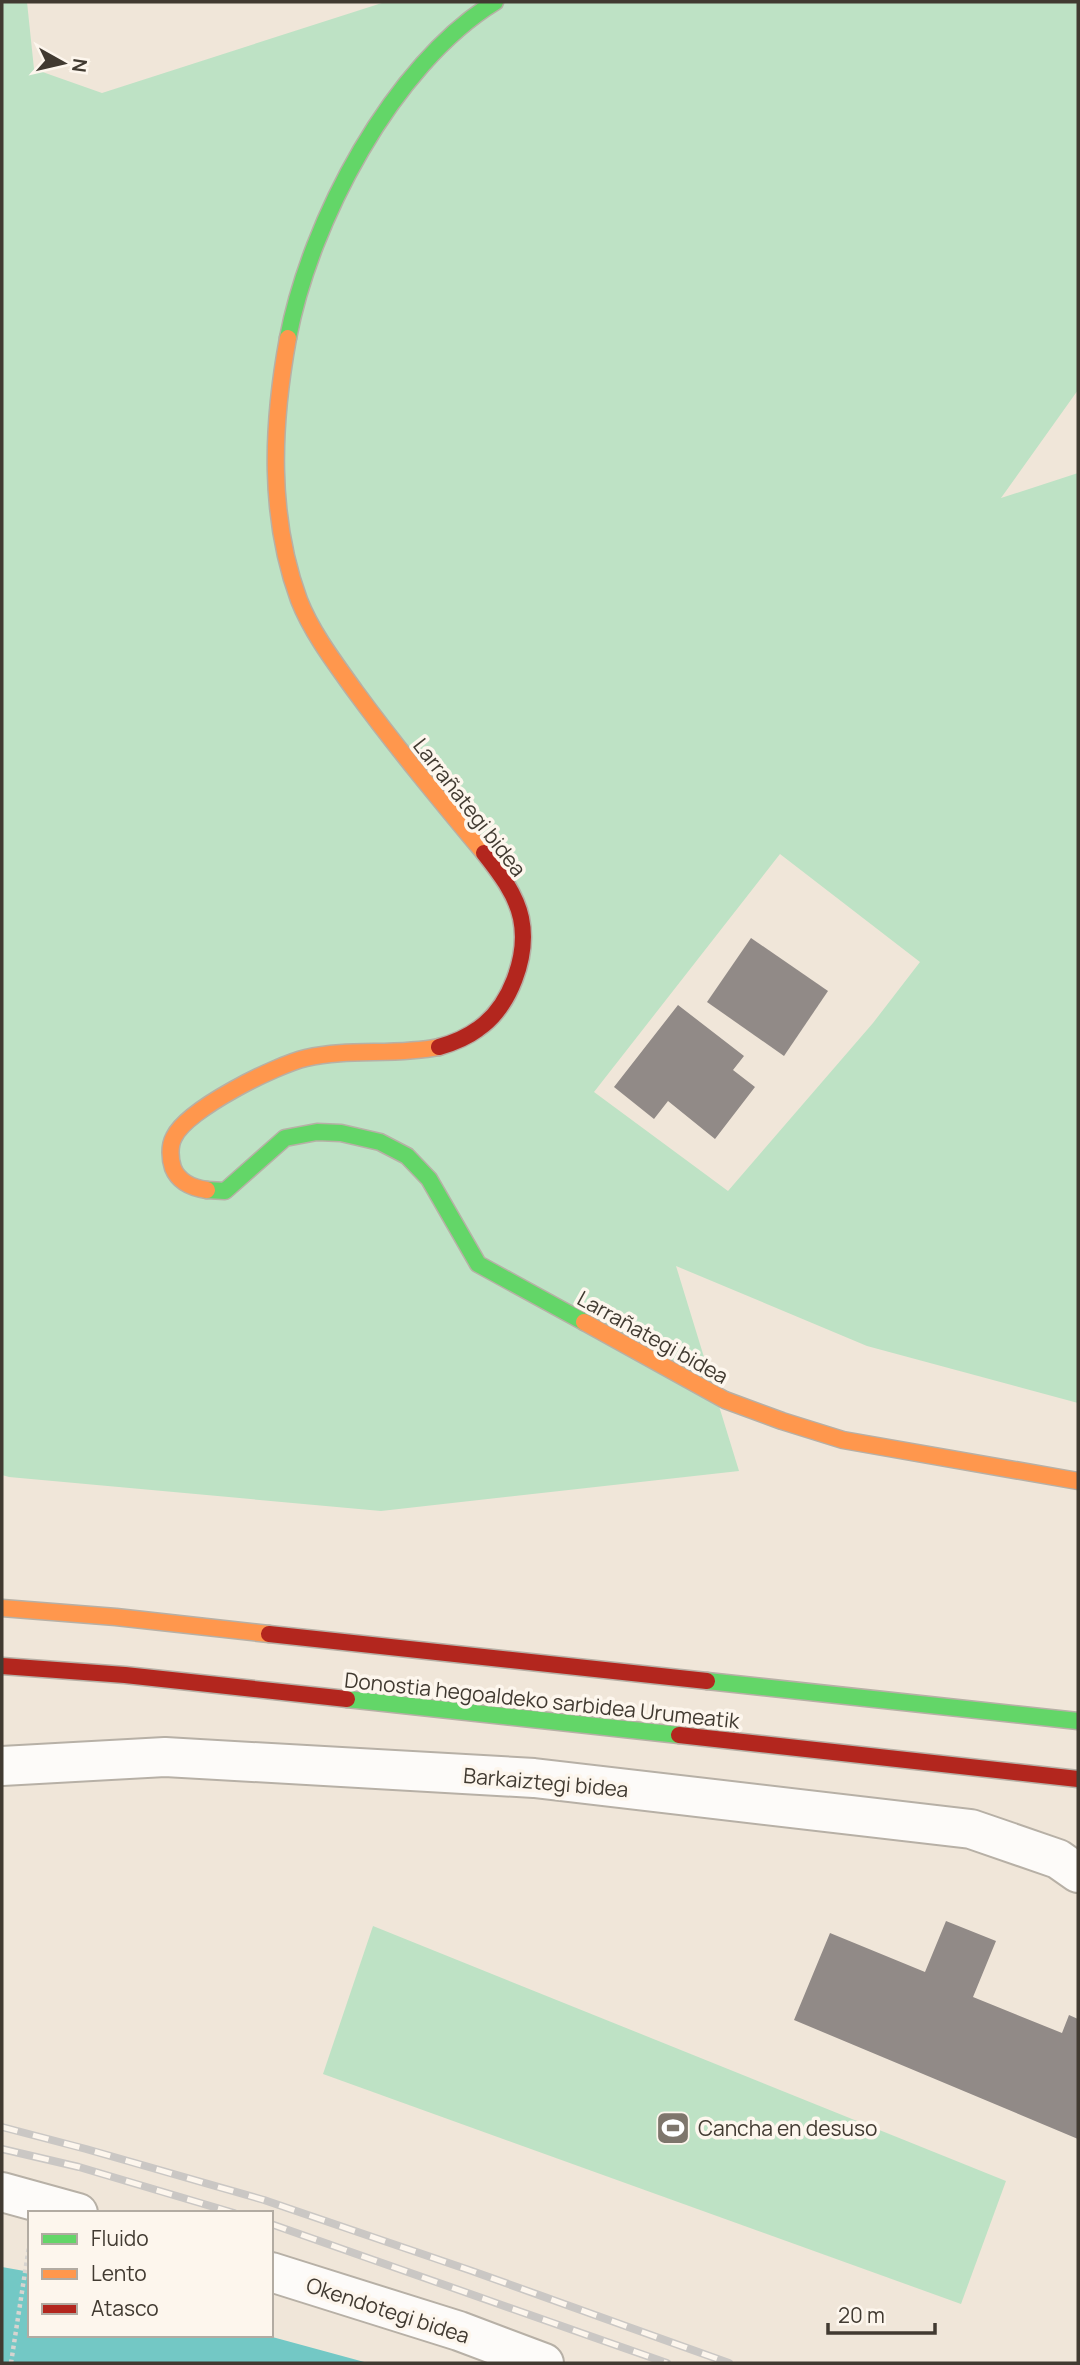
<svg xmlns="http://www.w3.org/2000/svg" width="1080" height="2365" font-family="Manrope,sans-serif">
<rect width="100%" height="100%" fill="#f0e6d9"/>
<g fill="#bee2c5" fill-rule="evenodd">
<path d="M2,2H27L34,69L102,93L385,2H1078V390L1001,498L1078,473V1403L867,1346L676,1266L739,1471L381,1511L9,1477L2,1475ZM780,854L920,962L873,1023L728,1191L594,1092Z"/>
<path d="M373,1926L1006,2181L961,2304L323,2074Z"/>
</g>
<path fill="#73c8c5" d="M2,2267L30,2272V2335H265L368,2363H2Z"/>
<g fill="#918a87">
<path d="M751,938L828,991L784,1056L707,1002Z"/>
<path d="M678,1005L744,1056L733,1070L755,1087L715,1139L668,1101L654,1119L614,1087Z"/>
<path d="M946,1921L996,1941L973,1997L1062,2033L1069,2015L1078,2019V2139L794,2020L830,1933L925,1972Z"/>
</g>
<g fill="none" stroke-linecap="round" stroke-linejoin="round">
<g stroke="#b7b0a6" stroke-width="42">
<g id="street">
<path d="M2,1766L165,1757L534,1778L971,1829L1058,1859L1078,1873"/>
<path d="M2,2192L78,2213"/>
<path d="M271,2272L459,2331L544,2363"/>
</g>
</g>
<g stroke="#b7b0a6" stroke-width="19">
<g id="fast">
<path d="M288,338C310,222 392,65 495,2"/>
<path d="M207,1190L225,1191L285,1138L317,1132L341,1133L380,1142L407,1156L429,1179L478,1264L584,1322"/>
<path d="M707,1681L1078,1721"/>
<path d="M347,1699L679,1735"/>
</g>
</g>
<g stroke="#b7b0a6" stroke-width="19">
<g id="slow">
<path d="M288,338C272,425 268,516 299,600C312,633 335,663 355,691C396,747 440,800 484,853"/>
<path d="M207,1190C193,1188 179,1183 173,1168C170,1159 169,1146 174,1137C187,1109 276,1065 306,1058C349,1048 395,1056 439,1047"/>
<path d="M584,1322L725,1400L782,1421L843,1440L1078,1481"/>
<path d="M2,1608L116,1617L269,1634"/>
</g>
</g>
<g stroke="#b7b0a6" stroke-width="19">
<g id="jam">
<path d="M439,1047C453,1043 466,1038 478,1029C510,1007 529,956 521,918C516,894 499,872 484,853"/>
<path d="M269,1634L707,1681"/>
<path d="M2,1666L125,1675L347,1699"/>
<path d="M679,1735L1078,1779"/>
</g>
</g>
<path stroke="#d7d4d0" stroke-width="4.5" stroke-dasharray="3.5 3.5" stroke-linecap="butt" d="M11,2363L30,2240"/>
<use href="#street" stroke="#fdfbf9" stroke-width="38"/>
<use href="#fast" stroke="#63d668" stroke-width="16"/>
<use href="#slow" stroke="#ff974d" stroke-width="16"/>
<use href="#jam" stroke="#b3261e" stroke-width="16"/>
<g stroke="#cac7c4" stroke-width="8">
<g id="rail">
<path d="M2,2127L86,2149L264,2200L472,2271L729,2363"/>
<path d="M2,2149L79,2167L234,2213"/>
<path d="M271,2224L667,2363"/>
</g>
</g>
<use href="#rail" stroke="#fdf6ed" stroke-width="5" stroke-dasharray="16" stroke-linecap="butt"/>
</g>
<defs>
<g id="stadium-square" transform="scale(1.75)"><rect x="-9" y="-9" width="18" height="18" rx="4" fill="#7e766c" stroke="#fdf6ed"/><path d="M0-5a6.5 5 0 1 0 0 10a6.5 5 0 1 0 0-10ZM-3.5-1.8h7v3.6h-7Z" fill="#fff"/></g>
</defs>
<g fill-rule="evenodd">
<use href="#stadium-square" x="673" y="2128"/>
</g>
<g text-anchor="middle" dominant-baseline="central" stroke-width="7" stroke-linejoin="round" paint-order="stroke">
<g font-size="21" fill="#413a31" stroke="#fdf6ed">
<text transform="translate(470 807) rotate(52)">Larrañategi bidea</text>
<text transform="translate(653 1337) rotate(29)">Larrañategi bidea</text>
<text transform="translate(542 1700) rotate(6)">Donostia hegoaldeko sarbidea Urumeatik</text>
<text transform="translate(546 1782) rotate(5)">Barkaiztegi bidea</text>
<text transform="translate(388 2310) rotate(18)">Okendotegi bidea</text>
</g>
<g font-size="21" fill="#413a31" stroke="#fdf6ed" text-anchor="start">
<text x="698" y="2128">Cancha en desuso</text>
</g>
</g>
<rect width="1080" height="2365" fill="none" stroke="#413a31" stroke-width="7"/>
<rect x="28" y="2211" width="245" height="126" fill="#fdf6ed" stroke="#b2aba2" stroke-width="2"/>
<rect x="42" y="2234" width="35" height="10" fill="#63d668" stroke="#b2aba2" stroke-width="2"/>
<text x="91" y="2246" font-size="21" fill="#413a31">Fluido</text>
<rect x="42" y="2269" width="35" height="10" fill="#ff974d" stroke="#b2aba2" stroke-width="2"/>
<text x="91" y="2281" font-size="21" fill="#413a31">Lento</text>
<rect x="42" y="2304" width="35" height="10" fill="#b3261e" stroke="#b2aba2" stroke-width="2"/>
<text x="91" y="2316" font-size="21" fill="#413a31">Atasco</text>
<g transform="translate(63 63) rotate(98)" stroke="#fdf6ed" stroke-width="5" paint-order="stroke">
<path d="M0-5L12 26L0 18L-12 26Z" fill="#413a31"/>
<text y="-10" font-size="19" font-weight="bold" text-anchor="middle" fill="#413a31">N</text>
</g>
<path d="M828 2323v10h107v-10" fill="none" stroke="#413a31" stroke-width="3.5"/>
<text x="838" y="2323" font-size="21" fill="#413a31" stroke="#fdf6ed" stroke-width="5" paint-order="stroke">20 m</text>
</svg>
